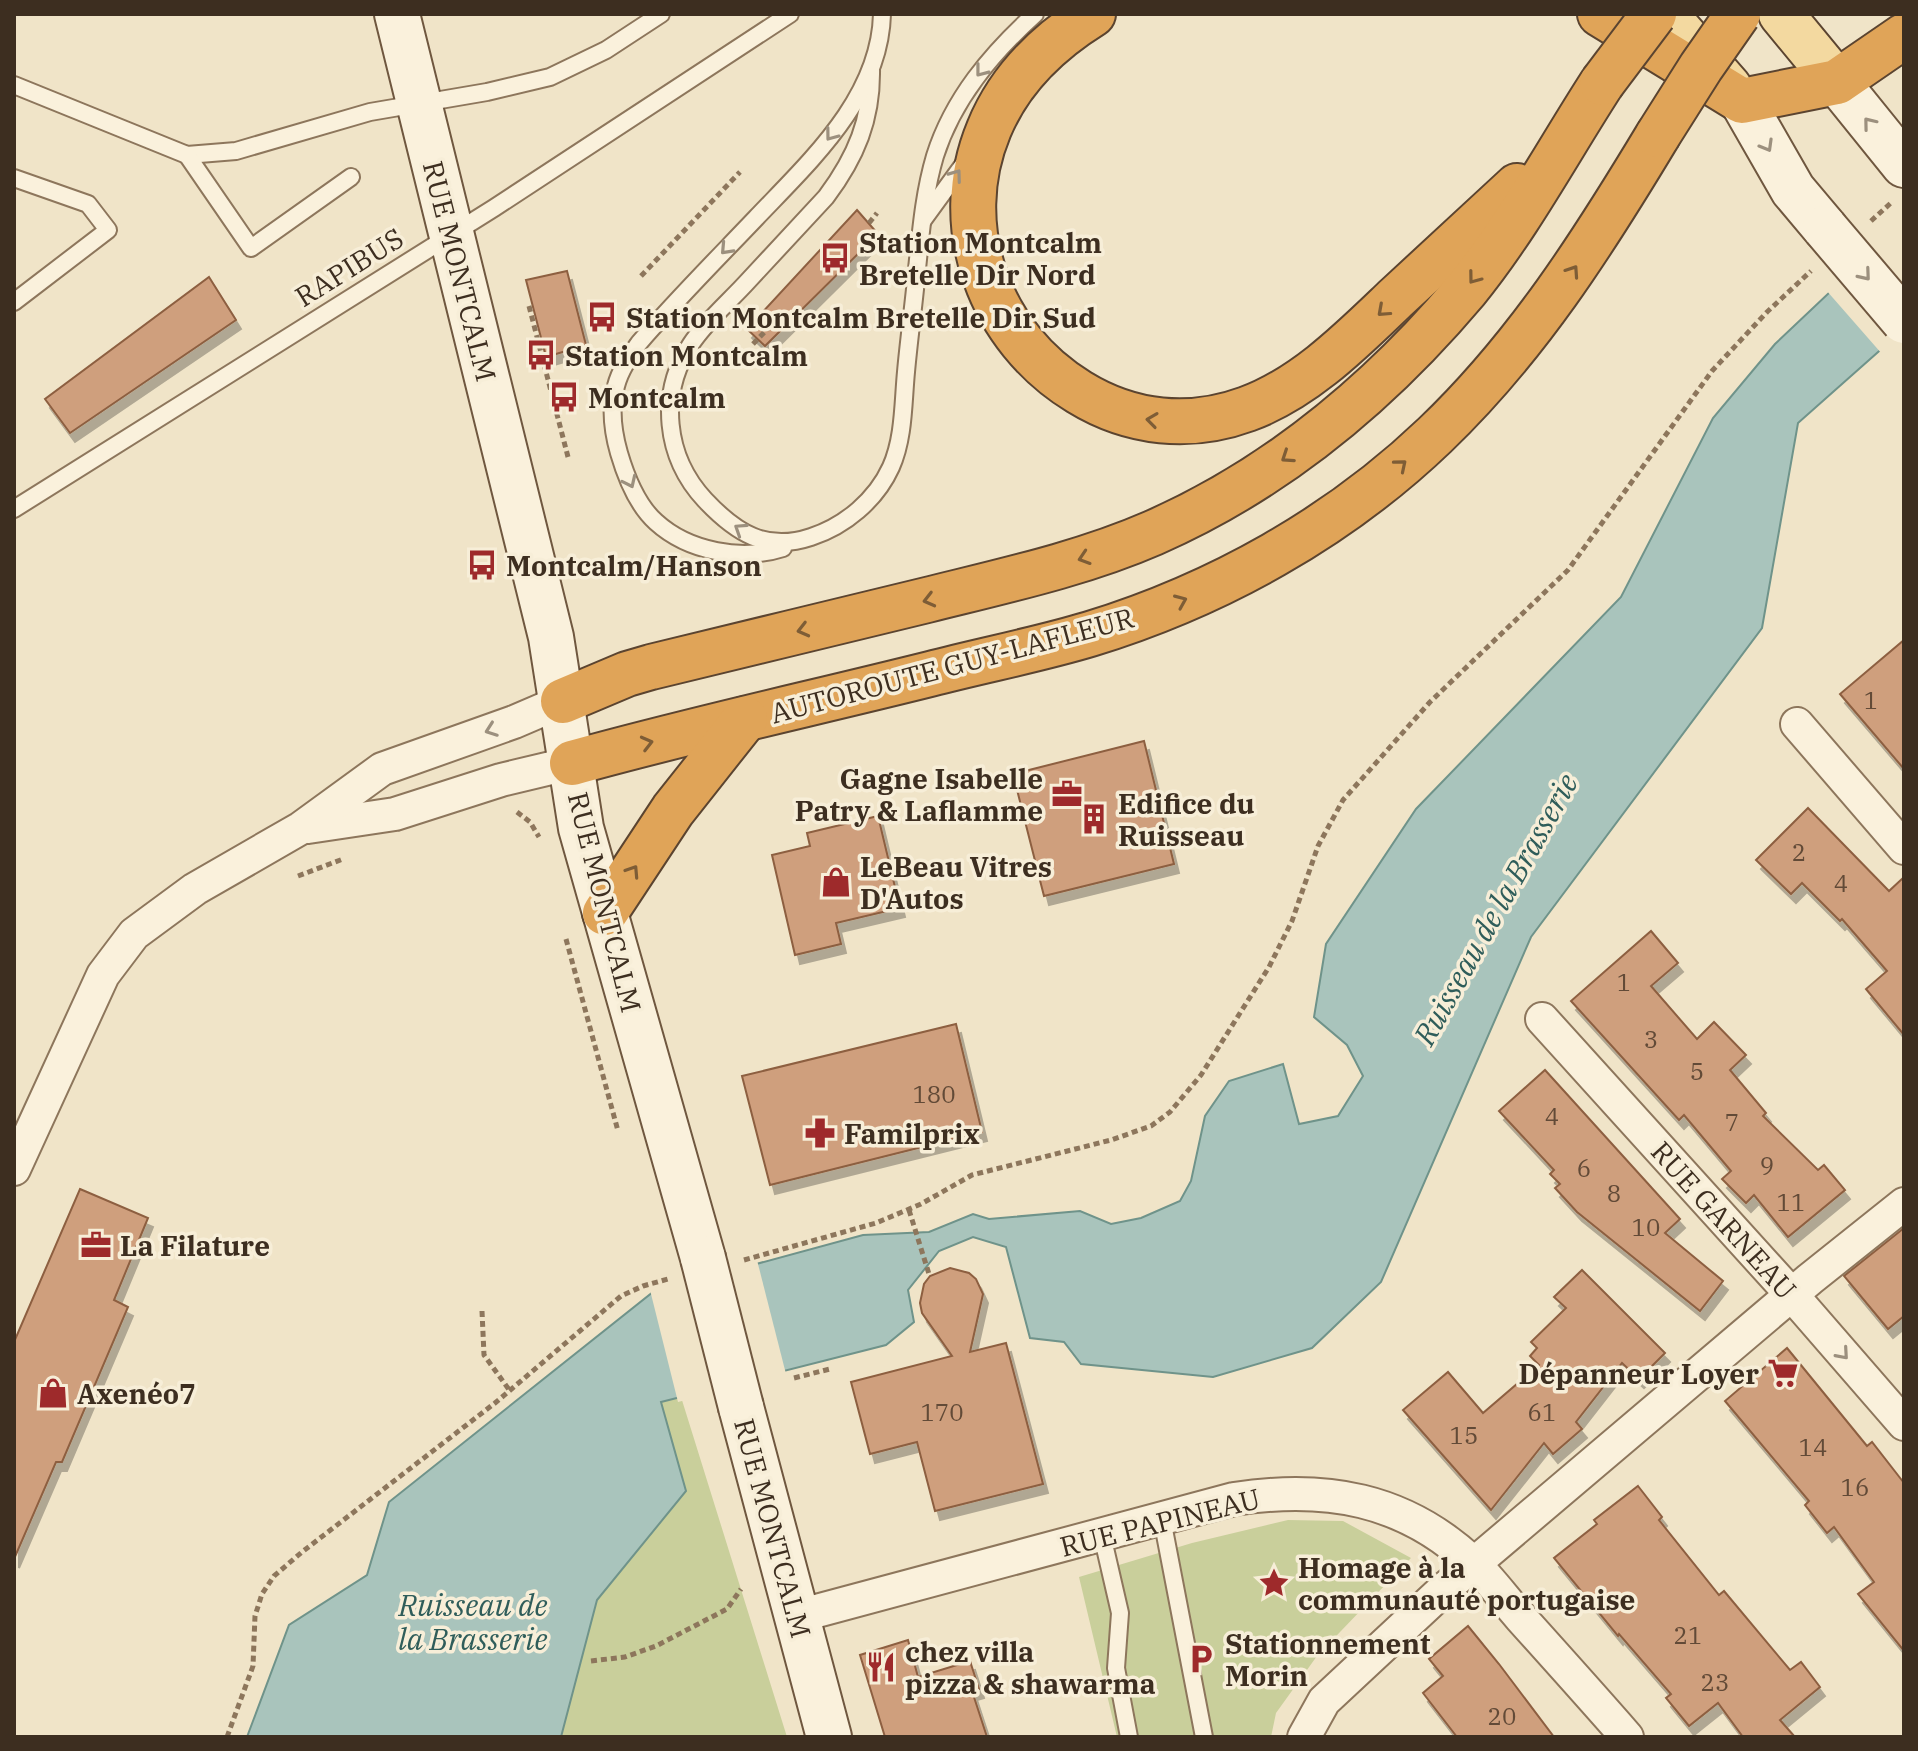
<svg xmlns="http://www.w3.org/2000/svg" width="1918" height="1751" font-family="'IBM Plex Serif',serif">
<defs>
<filter id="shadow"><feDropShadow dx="5" dy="9" stdDeviation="0" flood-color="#0004"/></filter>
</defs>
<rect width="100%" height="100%" fill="#f0e4c8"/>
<g fill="#c9cf9b">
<path d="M681,1397L787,1737H561L597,1600L686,1491L661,1402Z"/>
<path d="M1288,1520L1343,1521L1411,1558L1317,1656L1276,1713L1271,1737H1117L1079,1577L1192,1543Z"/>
</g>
<path fill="#a9c4bc" stroke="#6f938a" stroke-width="2" d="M1904,222V329L1798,423L1762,628L1531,937L1381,1282L1312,1348L1213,1377L1081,1364L1064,1342L1030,1338L1006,1247L973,1237L939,1251L908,1290L914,1322L886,1345L661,1402L686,1491L597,1600L561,1737H247L289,1625L367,1575L389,1502L653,1292L863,1235L929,1232L973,1214L989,1219L1080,1211L1111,1224L1141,1218L1180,1201L1191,1181L1205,1116L1229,1081L1283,1064L1299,1124L1338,1116L1363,1076L1347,1045L1314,1017L1326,944L1416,809L1621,597L1713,418L1775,344Z"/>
<g fill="#f0e4c8">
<path d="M1904,218V334L1882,354L1826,290Z"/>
<path d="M757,1260L786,1374L678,1402L650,1290Z"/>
</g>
<g fill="#cf9f7d" stroke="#8d5f41" stroke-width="2" filter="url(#shadow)">
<path d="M857,210L878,234L765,346L747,329Z"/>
<path d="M567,271L586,345L546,357L526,280Z"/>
<path d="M209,277L236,320L70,433L45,399Z"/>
<path d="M1904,640V769L1840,694Z"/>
<path d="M1144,741L1174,864L1044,896L1013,774Z"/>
<path d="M1808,808L1889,891L1904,877V1035L1866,989L1887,971L1842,919L1840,921L1802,883L1791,894L1756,860Z"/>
<path d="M878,816L900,908L836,923L841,944L795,955L772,855L810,846L807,833Z"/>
<path d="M1651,931L1678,963L1651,986L1697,1039L1714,1022L1746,1055L1730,1070L1766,1113L1763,1116L1818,1170L1824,1165L1845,1190L1788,1237L1754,1195L1746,1203L1722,1179L1731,1171L1684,1115L1679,1120L1571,1001Z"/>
<path d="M956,1024L982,1132L770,1185L742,1076Z"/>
<path d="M1545,1070L1680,1219L1665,1233L1723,1281L1700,1311L1577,1212L1555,1188L1560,1184L1550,1174L1554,1170L1499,1111Z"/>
<path d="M80,1189L148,1218L114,1300L128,1307L62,1462H56L14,1559V1342Z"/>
<path d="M1904,1228V1316L1888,1329L1844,1276Z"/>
<path d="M950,1268L969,1273L976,1279L983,1294L970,1352L1006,1343L1043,1484L935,1511L917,1442L870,1454L851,1382L952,1356L922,1313L920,1303L924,1284L930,1276Z"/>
<path d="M1582,1270L1665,1353L1639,1379L1622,1363L1576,1422L1582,1429L1553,1454L1544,1443L1491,1510L1403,1410L1448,1372L1483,1413L1539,1365L1530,1356L1537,1348L1531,1342L1566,1308L1554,1297Z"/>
<path d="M1787,1348L1867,1446L1872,1442L1904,1483V1651L1858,1594L1874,1582L1834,1527L1827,1533L1805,1505L1809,1501L1725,1401Z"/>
<path d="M1638,1486L1662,1517L1659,1520L1719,1595L1724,1591L1790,1670L1801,1662L1820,1687L1780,1720L1795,1737H1743L1718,1703L1689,1726L1666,1698L1671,1694L1619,1634L1618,1636L1554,1558L1597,1524L1594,1520Z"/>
<path d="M1468,1626L1499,1664L1554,1737H1457L1423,1693L1443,1676L1429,1659Z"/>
<path d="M908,1640L918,1677L970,1661L979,1689L972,1691L987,1737H885L860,1655Z"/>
</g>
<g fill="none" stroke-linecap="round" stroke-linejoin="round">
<g stroke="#8d765c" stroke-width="20">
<g id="lane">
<path d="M871,69C872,119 856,157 826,197C800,225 774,253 748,281C729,302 706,321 691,344C658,394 665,457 705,500C736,533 766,552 811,537C845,526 876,500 891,467C904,438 903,403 906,372C909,338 914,303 917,269C921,231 924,193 935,156C953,99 991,54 1035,14"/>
<path d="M14,85L187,155L236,151L370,112L487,92L550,77L606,50L661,14"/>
<path d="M187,155L251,248L351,177"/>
<path d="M14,178L88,204L108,230L14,302"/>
<path d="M923,220L966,161"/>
<path d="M14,509L494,208L790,14"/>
<path d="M783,548C742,561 689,552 656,522C637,505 626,477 619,453C613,432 610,407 616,386C620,370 630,356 639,343C676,300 717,259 756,218C810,161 880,98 882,14"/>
<path d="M1162,1519L1204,1737"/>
<path d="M1102,1535L1120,1613L1116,1668L1129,1737"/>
</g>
</g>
<g stroke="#8d765c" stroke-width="36">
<g id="street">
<path d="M1797,724L1904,848"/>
<path d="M308,827L395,814L501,780L572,763"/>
<path d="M1542,1019L1792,1295L1904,1424"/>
<path d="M14,1169L103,975L134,934L195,889L301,828L382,769L514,722L563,701"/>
<path d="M798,1616L1234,1499C1325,1485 1404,1498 1473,1563C1490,1579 1505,1600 1521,1618C1557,1658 1592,1697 1627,1737"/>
<path d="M1304,1737L1324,1701L1442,1591L1810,1279L1904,1204"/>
</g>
</g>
<g stroke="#6f573f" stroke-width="48">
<g id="secondary">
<path d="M397,14L551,637L581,828L703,1258"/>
<path d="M1837,82L1904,165"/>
<path d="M1742,101L1793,190L1825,228"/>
<path d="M741,1407L829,1737"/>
</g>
</g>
<g stroke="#5b4430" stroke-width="48">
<g id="primary">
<path d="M1665,14L1729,87"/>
<path d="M1781,14L1837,82"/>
</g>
</g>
<g stroke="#5b4430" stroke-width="48">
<g id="highway">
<path d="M1093,14C1048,42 1009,80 989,129C948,227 990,338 1079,392C1131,424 1190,430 1247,409C1305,388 1353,339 1397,297C1437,260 1477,223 1517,186"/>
<path d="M1600,14L1742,101L1837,82L1904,36"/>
<path d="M563,701L627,674L651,667C743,645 835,622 927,600C1003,581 1082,564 1153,533C1276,479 1380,392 1466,290C1518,226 1558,151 1602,83"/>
<path d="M572,763C690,730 810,704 930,674C983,660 1037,650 1090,634C1217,595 1338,528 1435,435C1527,347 1593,243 1658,135"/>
<path d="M605,913L673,810L745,719"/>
</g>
</g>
<g stroke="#8d765c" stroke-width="5" stroke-dasharray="6 4" stroke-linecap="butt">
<path d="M1871,221L1893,201"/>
<path d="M869,223L877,213"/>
<path d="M641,276L740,172"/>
<path d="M529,306L568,457"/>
<path d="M753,344L780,316"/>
<path d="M517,812L530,822L539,837"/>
<path d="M298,876L343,859"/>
<path d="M566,939L618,1131"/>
<path d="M909,1210L929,1274"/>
<path d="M744,1260L876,1223L921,1204L972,1175L1111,1140L1151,1126L1170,1112L1201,1075L1269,967L1292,921L1318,846L1343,800L1430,702L1568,570L1712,371L1767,312L1811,271"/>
<path d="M482,1311L484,1355L510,1391"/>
<path d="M794,1378L830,1369"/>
<path d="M591,1661L625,1657L656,1646L727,1609L741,1589"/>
<path d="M227,1737L253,1666L255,1616L262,1594L274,1576L302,1552L495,1403L621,1296L643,1286L668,1279"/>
</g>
<use href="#lane" stroke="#faf1dc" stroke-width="16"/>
<use href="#street" stroke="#faf1dc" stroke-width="32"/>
<use href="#secondary" stroke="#faf1dc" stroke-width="44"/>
<use href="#primary" stroke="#f3d9a0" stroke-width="44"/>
<use href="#highway" stroke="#e0a458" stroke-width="44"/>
<g stroke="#6f573f" stroke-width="48" stroke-linecap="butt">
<g id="secondary-bridge">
<path d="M1825,228L1904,321"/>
<path d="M703,1258L741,1407"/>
</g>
</g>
<g stroke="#5b4430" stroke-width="48" stroke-linecap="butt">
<g id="highway-bridge">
<path d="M1602,83L1654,14"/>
<path d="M1658,135L1701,67L1738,14"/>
</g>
</g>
<use href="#secondary-bridge" stroke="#faf1dc" stroke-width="44"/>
<use href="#highway-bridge" stroke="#e0a458" stroke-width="44"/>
</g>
<defs><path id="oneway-chevron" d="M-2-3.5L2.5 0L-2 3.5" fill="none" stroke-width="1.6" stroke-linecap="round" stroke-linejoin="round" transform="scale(2)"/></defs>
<g stroke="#9c907e">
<use href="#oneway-chevron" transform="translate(981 71) rotate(128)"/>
<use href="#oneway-chevron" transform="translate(1869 123) rotate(-129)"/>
<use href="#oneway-chevron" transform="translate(831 135) rotate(127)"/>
<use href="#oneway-chevron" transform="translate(1767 146) rotate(60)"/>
<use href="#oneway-chevron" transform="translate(956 175) rotate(-54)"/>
<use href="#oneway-chevron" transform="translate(726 249) rotate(133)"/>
<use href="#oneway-chevron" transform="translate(1865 275) rotate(50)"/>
<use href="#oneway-chevron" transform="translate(630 482) rotate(65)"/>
<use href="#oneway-chevron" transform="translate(740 529) rotate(-147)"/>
<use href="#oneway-chevron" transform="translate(491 730) rotate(160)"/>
<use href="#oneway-chevron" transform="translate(1843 1354) rotate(49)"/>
</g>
<g stroke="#7e5d36">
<use href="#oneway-chevron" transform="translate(1573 271) rotate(-56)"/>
<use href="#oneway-chevron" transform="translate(1474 278) rotate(127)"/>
<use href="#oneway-chevron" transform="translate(1383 311) rotate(138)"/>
<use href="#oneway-chevron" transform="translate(1152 420) rotate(-172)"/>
<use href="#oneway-chevron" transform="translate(1287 457) rotate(146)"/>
<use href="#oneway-chevron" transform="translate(1401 465) rotate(-40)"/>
<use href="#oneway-chevron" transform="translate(1084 558) rotate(162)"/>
<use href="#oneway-chevron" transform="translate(929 600) rotate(166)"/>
<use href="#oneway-chevron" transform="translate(1181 601) rotate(-23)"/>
<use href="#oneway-chevron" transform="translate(803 630) rotate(166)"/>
<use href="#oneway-chevron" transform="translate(647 743) rotate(-14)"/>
<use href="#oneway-chevron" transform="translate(633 871) rotate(-57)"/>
</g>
<defs>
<g id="bus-bare" transform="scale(2.4)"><path d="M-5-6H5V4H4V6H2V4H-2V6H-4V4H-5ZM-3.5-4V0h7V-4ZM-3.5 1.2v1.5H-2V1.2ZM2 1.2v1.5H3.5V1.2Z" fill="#9e2a2b" stroke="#f7eed8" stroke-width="2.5" paint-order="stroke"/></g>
<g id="office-bare" transform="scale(2.4)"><path d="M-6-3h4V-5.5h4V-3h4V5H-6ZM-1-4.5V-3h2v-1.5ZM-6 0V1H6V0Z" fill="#9e2a2b" stroke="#f7eed8" stroke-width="2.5" paint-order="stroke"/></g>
<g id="building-bare" transform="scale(2.4)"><path d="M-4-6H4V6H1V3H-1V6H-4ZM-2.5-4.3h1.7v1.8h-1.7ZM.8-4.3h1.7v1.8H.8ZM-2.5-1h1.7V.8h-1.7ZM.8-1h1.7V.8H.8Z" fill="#9e2a2b" stroke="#f7eed8" stroke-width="2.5" paint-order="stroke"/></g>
<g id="shop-bare" transform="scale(2.4)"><path d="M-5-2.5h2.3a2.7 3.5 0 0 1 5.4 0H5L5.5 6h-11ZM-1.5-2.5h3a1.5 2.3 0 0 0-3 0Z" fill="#9e2a2b" stroke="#f7eed8" stroke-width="2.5" paint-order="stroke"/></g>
<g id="pharmacy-bare" transform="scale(2.4)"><path d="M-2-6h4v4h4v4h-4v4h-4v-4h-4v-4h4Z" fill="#9e2a2b" stroke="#f7eed8" stroke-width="2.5" paint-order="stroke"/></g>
<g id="supermarket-bare" transform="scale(2.4)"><path d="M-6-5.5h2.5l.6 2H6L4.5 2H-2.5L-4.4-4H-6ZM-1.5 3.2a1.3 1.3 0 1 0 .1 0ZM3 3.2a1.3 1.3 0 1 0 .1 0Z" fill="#9e2a2b" stroke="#f7eed8" stroke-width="2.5" paint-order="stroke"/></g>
<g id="sight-bare" transform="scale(2.4)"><path d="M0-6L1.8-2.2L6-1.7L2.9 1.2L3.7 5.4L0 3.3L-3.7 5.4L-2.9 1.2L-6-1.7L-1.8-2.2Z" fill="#9e2a2b" stroke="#f7eed8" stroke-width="2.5" paint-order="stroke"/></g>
<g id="parking-bare" transform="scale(2.4)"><path d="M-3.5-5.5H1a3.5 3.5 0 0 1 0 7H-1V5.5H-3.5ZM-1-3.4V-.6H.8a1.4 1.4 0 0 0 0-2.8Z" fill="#9e2a2b" stroke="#f7eed8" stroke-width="2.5" paint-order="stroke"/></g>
<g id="restaurant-bare" transform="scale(2.4)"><path d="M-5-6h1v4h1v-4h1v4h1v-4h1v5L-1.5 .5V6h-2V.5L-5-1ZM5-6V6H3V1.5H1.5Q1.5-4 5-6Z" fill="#9e2a2b" stroke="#f7eed8" stroke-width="2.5" paint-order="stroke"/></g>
</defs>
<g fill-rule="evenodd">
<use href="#bus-bare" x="835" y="258"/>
<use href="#bus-bare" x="602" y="317"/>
<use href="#bus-bare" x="541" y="355"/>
<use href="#bus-bare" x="564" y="397"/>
<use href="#bus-bare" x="482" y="565"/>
<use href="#office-bare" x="1067" y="794"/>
<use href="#building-bare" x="1094" y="819"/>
<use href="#shop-bare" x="836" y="882"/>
<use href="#pharmacy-bare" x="820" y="1133"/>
<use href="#office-bare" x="96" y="1245"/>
<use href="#supermarket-bare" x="1783" y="1373"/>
<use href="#shop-bare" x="53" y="1393"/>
<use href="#sight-bare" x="1274" y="1583"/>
<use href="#parking-bare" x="1201" y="1659"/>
<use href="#restaurant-bare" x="881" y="1667"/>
</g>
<g text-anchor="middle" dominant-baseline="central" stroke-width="7" stroke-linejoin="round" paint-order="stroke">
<g font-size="24" fill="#624a37">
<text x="1871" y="700">1</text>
<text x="1799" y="852">2</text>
<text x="1841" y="883">4</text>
<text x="1624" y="982">1</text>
<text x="1651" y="1039">3</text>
<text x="1697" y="1071">5</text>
<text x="934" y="1094">180</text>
<text x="1552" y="1116">4</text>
<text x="1732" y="1122">7</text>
<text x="1767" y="1165">9</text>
<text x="1584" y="1168">6</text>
<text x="1614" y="1193">8</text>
<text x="1791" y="1202">11</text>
<text x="1646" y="1227">10</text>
<text x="942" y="1412">170</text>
<text x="1542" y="1412">61</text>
<text x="1464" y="1435">15</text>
<text x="1813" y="1447">14</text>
<text x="1855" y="1487">16</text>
<text x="1688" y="1635">21</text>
<text x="1715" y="1682">23</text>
<text x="1502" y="1716">20</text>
</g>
<g font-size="28" font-weight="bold" fill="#3d2e20" stroke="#f7eed8" text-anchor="start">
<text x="859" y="242">Station Montcalm<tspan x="859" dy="32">Bretelle Dir Nord</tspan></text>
<text x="626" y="317">Station Montcalm Bretelle Dir Sud</text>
<text x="565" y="355">Station Montcalm</text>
<text x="588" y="397">Montcalm</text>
<text x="506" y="565">Montcalm/Hanson</text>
<text x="1043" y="778" text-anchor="end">Gagne Isabelle<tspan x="1043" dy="32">Patry &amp; Laflamme</tspan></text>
<text x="1118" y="803">Edifice du<tspan x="1118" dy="32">Ruisseau</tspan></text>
<text x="860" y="866">LeBeau Vitres<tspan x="860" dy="32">D'Autos</tspan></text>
<text x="844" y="1133">Familprix</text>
<text x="120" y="1245">La Filature</text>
<text x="1759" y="1373" text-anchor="end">Dépanneur Loyer</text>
<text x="77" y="1393">Axenéo7</text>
<text x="1298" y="1567">Homage à la<tspan x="1298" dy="32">communauté portugaise</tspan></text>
<text x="1225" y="1643">Stationnement<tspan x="1225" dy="32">Morin</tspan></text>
<text x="905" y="1651">chez villa<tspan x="905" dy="32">pizza &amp; shawarma</tspan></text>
</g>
<g font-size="28" fill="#3d2e20" stroke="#f7eed8">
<text transform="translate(349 267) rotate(-32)">RAPIBUS</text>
<text transform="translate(460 271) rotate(76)">RUE MONTCALM</text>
<text transform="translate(952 665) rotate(-15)">AUTOROUTE GUY-LAFLEUR</text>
<text transform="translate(605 902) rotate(76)">RUE MONTCALM</text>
<text transform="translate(1724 1220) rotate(48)">RUE GARNEAU</text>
<text transform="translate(1160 1522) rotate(-14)">RUE PAPINEAU</text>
<text transform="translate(773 1528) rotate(75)">RUE MONTCALM</text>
</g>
<g font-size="30" font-style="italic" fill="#2f5d5a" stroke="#f7eed8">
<text transform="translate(1495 909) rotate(-61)">Ruisseau de la Brasserie</text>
<text x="473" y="1604">Ruisseau de<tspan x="473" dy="34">la Brasserie</tspan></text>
</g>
</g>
<rect width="1918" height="1751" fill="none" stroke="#3d2e20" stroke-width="32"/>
</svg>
